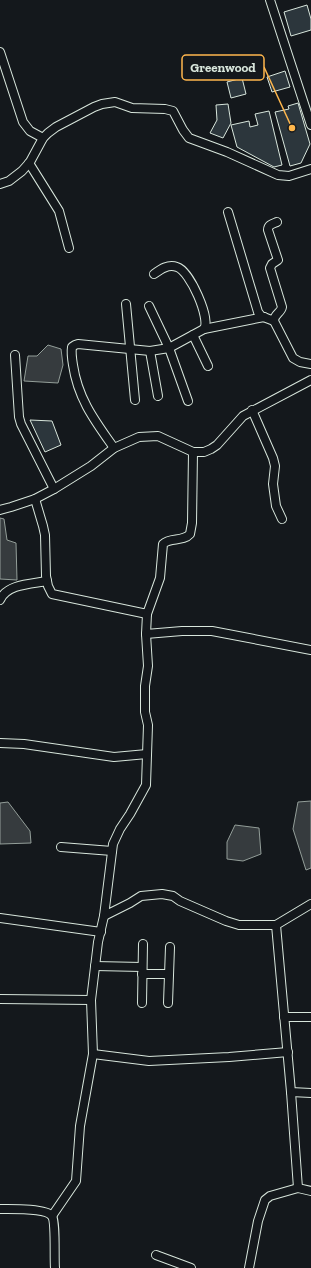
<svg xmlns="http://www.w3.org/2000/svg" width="311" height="1268" font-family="'Zilla Slab',serif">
<rect width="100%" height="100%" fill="#14181c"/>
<g fill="#363b3e" stroke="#939e99">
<path d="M48,345L61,349L63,365L58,383L24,381L28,356H37Z"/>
<path d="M0,518L4,519L7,540L16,543L17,580L0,579Z"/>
<path d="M311,801V868L306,870L293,829L298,802Z"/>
<path d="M8,802L30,831L31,843L0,844V803Z"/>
<path d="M235,825L259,828L261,854L243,861L227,859V842Z"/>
</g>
<g fill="#2c363c" stroke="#d8e6dc">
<path d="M307,5L311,19V30L291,36L284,12Z"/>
<path d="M285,71L290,87L272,92L267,77Z"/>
<path d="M242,78L246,94L231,98L227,82Z"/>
<path d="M298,103L310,144L301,163L290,166L275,112L289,109L288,106Z"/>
<path d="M228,104L231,123L223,138L210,133L217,120L216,105Z"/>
<path d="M269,111L282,165L274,167L237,147L231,125L249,121L250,127L258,125L255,114Z"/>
<path d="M30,420L52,421L61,445L45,452Z"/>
</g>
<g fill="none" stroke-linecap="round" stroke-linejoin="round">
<g stroke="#d8e6dc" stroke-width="10">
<g id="minor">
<path d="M270,0L311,125"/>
<path d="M0,52L23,122L30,131L43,138"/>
<path d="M29,163L59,211L69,248"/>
<path d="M0,184L9,181L22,171L30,162L43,138L48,133L56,127L94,107L102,104L115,102L132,108L165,109L173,111L183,130L189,138L227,152L278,175L289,176L311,169"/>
<path d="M228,212L258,312L261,316L274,321"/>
<path d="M277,222C272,224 268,225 268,230L278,260L272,264L270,268L282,307C281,313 274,314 274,321L293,358L300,362L311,364"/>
<path d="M126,304L135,400"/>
<path d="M149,306L169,348L188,401"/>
<path d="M204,329L264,317"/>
<path d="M193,335L208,366"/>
<path d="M150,351L158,396"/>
<path d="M15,355L19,417L21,424L54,489"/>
<path d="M252,410L273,458L275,466L273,484L276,506L282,519"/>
<path d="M114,448C95,421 78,399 73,365C72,359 71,353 72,347L75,345L78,344L150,351L169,348L204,329C211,319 190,271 177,267C168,264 161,269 154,274"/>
<path d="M35,499L43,526L45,535L46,576L48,586L52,594L147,614L160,578L163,544C170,537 183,542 190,534L192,523L193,452"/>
<path d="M0,510L11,507L35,499L54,489L91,466L114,448L139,437L158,436L193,452H204L211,449L217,445L243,416L311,380"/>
<path d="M0,600C7,584 31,584 47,581"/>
<path d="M147,614L146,634L148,666L145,686V712L148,725L146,785L130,814L120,829L113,844L104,916L130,903L141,896L162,894L173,896L180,901L226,921L239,925H276"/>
<path d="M146,634L182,631H212L311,650"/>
<path d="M0,743L24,744L114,757L147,754"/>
<path d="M61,847L112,851"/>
<path d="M311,904L276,925L291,1092L311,1093"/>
<path d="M0,918L101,932"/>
<path d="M95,966L142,967"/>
<path d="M142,974H169"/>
<path d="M0,999L91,1000"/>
<path d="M142,1003L143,944"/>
<path d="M168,1003L170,947"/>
<path d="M284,1017H311"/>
<path d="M93,1054L149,1061L229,1057L288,1052"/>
<path d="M291,1092L298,1188"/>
<path d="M0,1209C10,1209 46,1208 52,1216C56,1222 54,1258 55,1268"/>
<path d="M52,1216L76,1181L80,1126L93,1054L91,1000L98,942L104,916"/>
<path d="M156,1255L191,1268"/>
<path d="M249,1268L258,1221L265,1200L270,1196L298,1188L311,1191"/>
</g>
</g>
<use href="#minor" stroke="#14181c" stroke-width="8"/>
</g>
<path fill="none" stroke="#ffb74d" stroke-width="1.5" d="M292 128L264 67"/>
<circle fill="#ffb74d" stroke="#14181c" stroke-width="1.5" cx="292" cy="128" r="4"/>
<rect fill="#14181c" stroke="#ffb74d" stroke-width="1.5" x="182" y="55" width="82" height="25" rx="4"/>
<g font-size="13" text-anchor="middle" font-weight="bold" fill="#d8e6dc">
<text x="223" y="72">Greenwood</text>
</g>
</svg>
